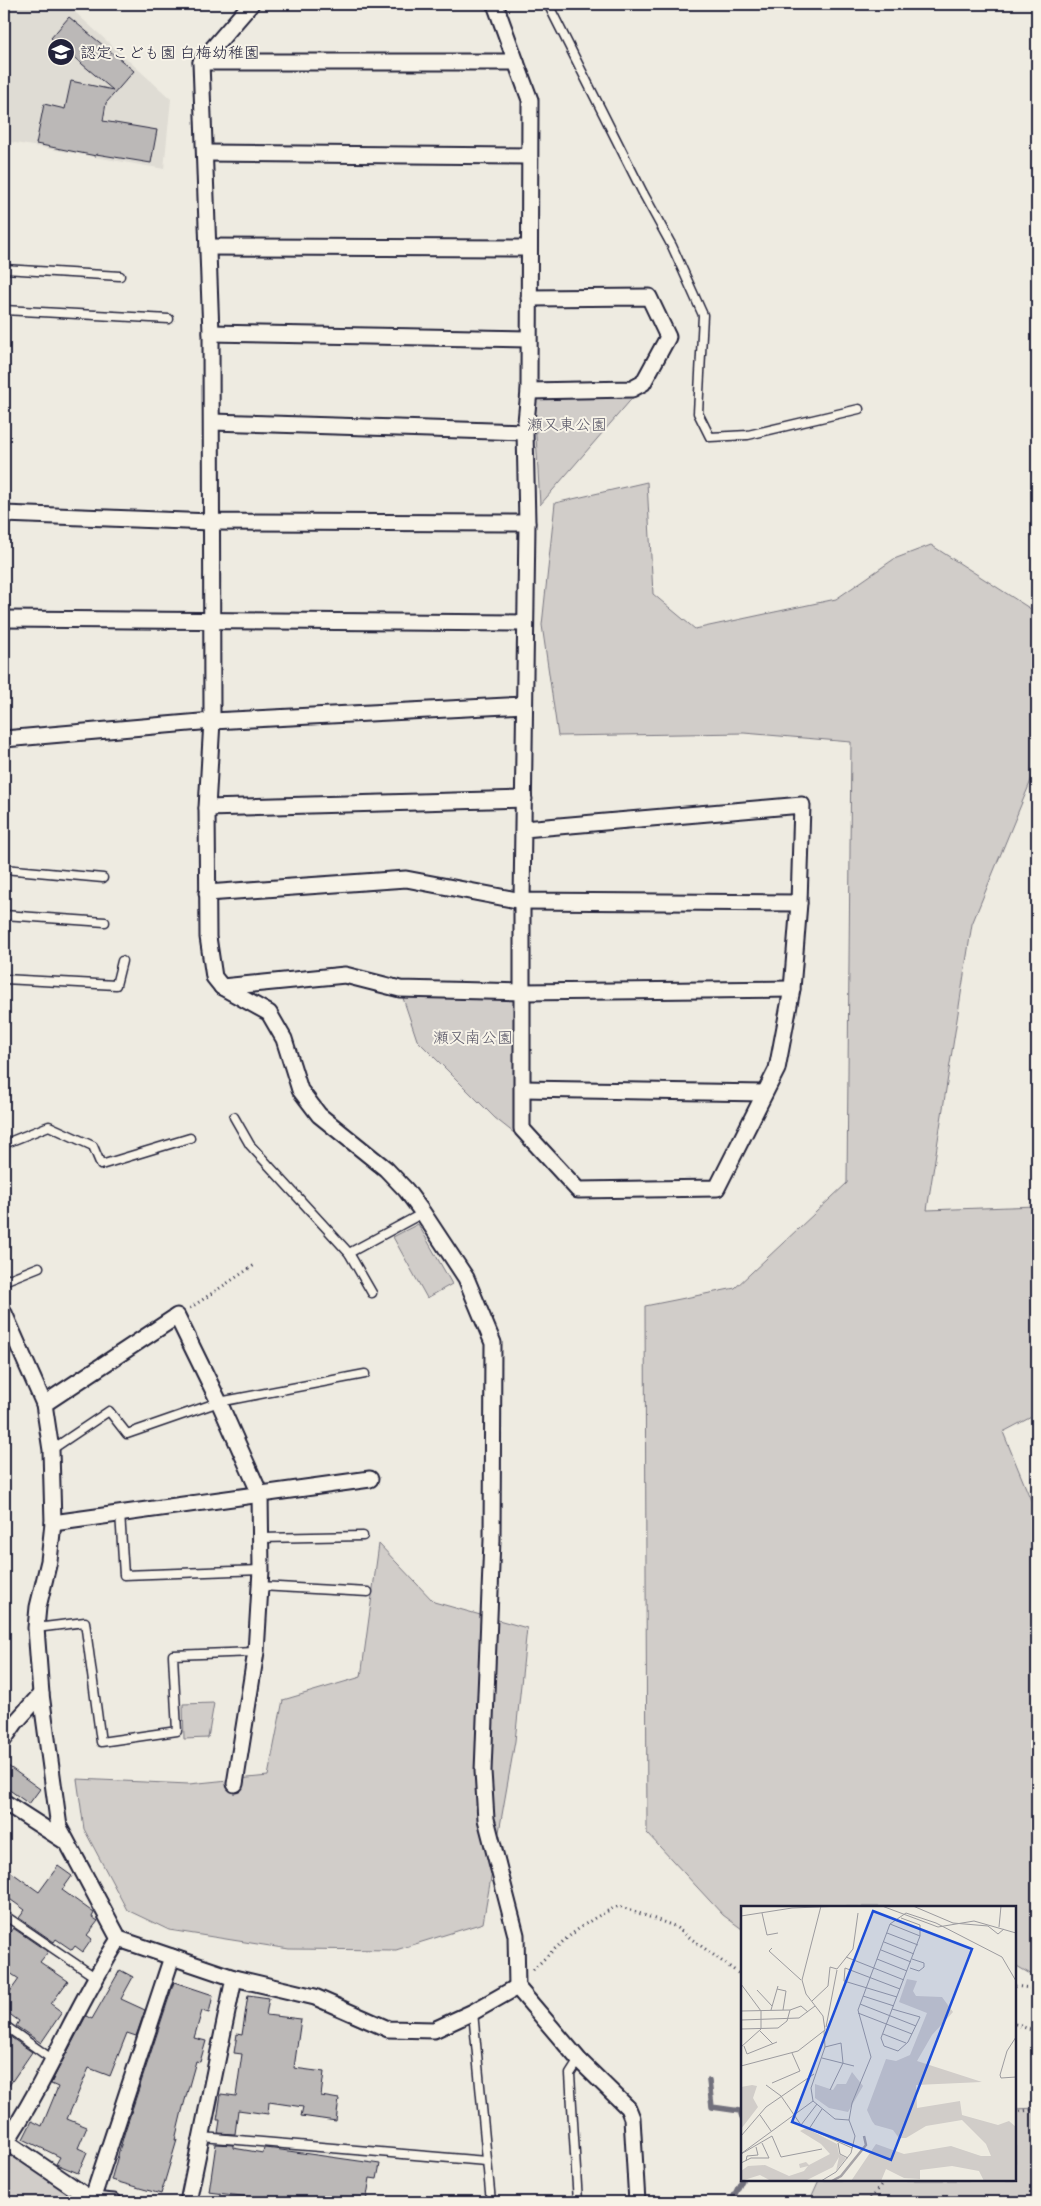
<svg xmlns="http://www.w3.org/2000/svg" width="1041" height="2206" font-family="'Patrick Hand','Klee One',sans-serif">
<rect width="100%" height="100%" fill="#eeebe1"/>
<filter id="ink" filterUnits="userSpaceOnUse"><feTurbulence type="fractalNoise" baseFrequency=".02" numOctaves="2"/><feDisplacementMap in="SourceGraphic" scale="10" xChannelSelector="R" yChannelSelector="G"/><feConvolveMatrix kernelMatrix="1 2 1 2 8 2 1 2 1" color-interpolation-filters="sRGB"/></filter>
<g filter="url(#ink)">
<path fill="#dfdcd4" d="M4,4H66L171,99L164,169L4,141Z"/>
<g fill="#d1cdc9" stroke="#7a7882">
<path d="M541,393L635,395L540,505L534,401Z"/>
<path d="M647,482L653,594L695,629L836,599L894,559L931,545L1037,613V766L972,924L927,1210L1037,1206V1414L1003,1432L1037,1515V1974L1032,1975L1015,1965V1907H742V1929L723,1915L647,1833L645,1306L735,1288L847,1183L851,742L744,733L558,736L542,625L555,503Z"/>
<path d="M400,989L515,999L514,1133L495,1118L417,1040Z"/>
<path d="M418,1224L452,1284L427,1298L393,1237Z"/>
<path d="M379,1544L434,1602L527,1628L515,1741L483,1923L396,1950L289,1949L169,1930L127,1910L84,1829L77,1779L189,1784L268,1776L283,1700L361,1677Z"/>
<path d="M214,1703L208,1738L184,1739L183,1704Z"/>
<path d="M1037,2108V2202H809L819,2180H1015V2109Z"/>
<path d="M14,2155L80,2202H4V2162L7,2157Z"/>
</g>
<g fill="none" stroke-linecap="round" stroke-linejoin="round">
<g stroke="#716f7b" stroke-width="5.5">
<path d="M709,2081L712,2107L740,2111L742,2117"/>
<path d="M731,2202L742,2180"/>
</g>
</g>
<g fill="#bbb8b7" stroke="#22223b">
<path d="M69,17L134,71L106,103L103,121L157,130L151,163L96,154V156L36,144L44,104L65,109L71,81L113,90L51,38Z"/>
<path d="M4,1763L40,1789L29,1804L4,1786Z"/>
<path d="M58,1866L72,1876L62,1890L94,1913L92,1917L98,1921L87,1935L92,1939L83,1952L75,1946L72,1950L56,1939L54,1942L19,1918L25,1910L4,1895V1867L39,1892Z"/>
<path d="M13,1928L48,1952L40,1962L68,1981L51,2004L62,2012L41,2043L16,2026L19,2021L4,2010V2000L19,1979L4,1969V1940Z"/>
<path d="M120,1970L133,1977L121,1999L145,2010L136,2036L127,2033L110,2076L89,2068L67,2119L87,2127L78,2148L87,2152L78,2173L56,2164L60,2157L23,2139L32,2121L42,2126L58,2087L51,2084L52,2081L86,2016L92,2019Z"/>
<path d="M174,1982L213,1995L209,2013L202,2011L194,2038L206,2041L200,2062L196,2061L182,2111L175,2140H177L161,2194L111,2180L125,2131Z"/>
<path d="M248,1995L269,1998L266,2015L301,2019L294,2068L324,2072L321,2096L339,2099L336,2121L301,2116L303,2107L269,2102L268,2114L238,2110L235,2134L218,2133L220,2120H217L221,2094L236,2096L242,2054L234,2053L237,2034L242,2035Z"/>
<path d="M9,2036L32,2052L4,2093V2043Z"/>
<path d="M216,2144L233,2145V2148L263,2153L264,2148L274,2149L380,2164L377,2179L370,2178L366,2202L249,2201L250,2197L209,2192Z"/>
</g>
<g fill="none" stroke-linecap="round" stroke-linejoin="round">
<g stroke="#22223b" stroke-width="11">
<g id="service">
<path d="M548,4L643,193L672,246L703,315L698,413L710,437L748,435L859,409"/>
<path d="M4,269L120,276"/>
<path d="M4,310L169,319"/>
<path d="M4,869L103,878"/>
<path d="M4,915L105,922"/>
<path d="M4,979L116,985L122,961"/>
<path d="M234,1117L250,1145L349,1253L372,1293"/>
<path d="M4,1144L49,1126L93,1146L101,1165L190,1138"/>
<path d="M349,1253L423,1213"/>
<path d="M4,1281L39,1267"/>
<path d="M51,1450L109,1411L127,1434L219,1402L365,1374"/>
<path d="M120,1513L124,1575L261,1570"/>
<path d="M261,1538L363,1536"/>
<path d="M260,1586L368,1592"/>
<path d="M36,1628L85,1622L101,1742L177,1731L173,1655L256,1652"/>
<path d="M4,1915L95,1977"/>
<path d="M473,2012L491,2202"/>
<path d="M4,2025L53,2060"/>
<path d="M202,2137L486,2161"/>
<path d="M578,2202L570,2074L579,2060"/>
</g>
</g>
<g stroke="#22223b" stroke-width="19">
<g id="minor">
<path d="M251,4L201,62L211,333L212,721L207,808L208,937L214,977L222,987L269,1013L284,1039L300,1090L319,1115L386,1169L406,1190L423,1213L466,1278L493,1343L492,1540L483,1771L486,1819L516,1935L517,1987L579,2060L628,2108L632,2118L637,2202"/>
<path d="M495,4L516,62"/>
<path d="M201,62H516L530,100L529,391L525,432L527,523L522,901V1129L578,1190L717,1188L777,1069L792,989L799,903L802,805L524,829"/>
<path d="M205,153L528,156"/>
<path d="M208,247L529,248"/>
<path d="M529,298L649,297L668,337L643,383L632,389L529,391"/>
<path d="M211,333L528,339"/>
<path d="M212,422L525,432"/>
<path d="M4,514L211,522L527,523"/>
<path d="M4,619L525,623"/>
<path d="M4,739L212,721L524,705"/>
<path d="M207,808L524,799"/>
<path d="M207,893L406,879L522,901L799,903"/>
<path d="M222,987L345,975L400,989L523,992L792,989"/>
<path d="M523,1089L764,1093"/>
<path d="M4,1313L44,1404L51,1450L53,1523L49,1561L38,1607L36,1628L41,1694L59,1827L119,1939L234,1978L315,1997L388,2029L434,2030L473,2012L517,1987"/>
<path d="M44,1404L177,1316L219,1402L260,1494L261,1570L256,1652L235,1784"/>
<path d="M53,1523L370,1479"/>
<path d="M4,1739L15,1723L41,1694"/>
<path d="M4,1802L66,1842"/>
<path d="M4,2140L92,2200L114,2202"/>
<path d="M4,2145C48,2080 76,2005 119,1939"/>
<path d="M92,2200L172,1957"/>
<path d="M188,2202L234,1978"/>
</g>
</g>
<g stroke="#22223b" stroke-width="3" stroke-dasharray="1 4" stroke-linecap="butt">
<path d="M190,1308L256,1264"/>
<path d="M533,1970C559,1944 584,1920 619,1906L674,1926L742,1976"/>
<path d="M1015,1986L1037,1989"/>
<path d="M1015,2024L1037,2032"/>
<path d="M1015,2112L1037,2109"/>
<path d="M867,2202L886,2180"/>
</g>
<use href="#service" stroke="#f7f3e8" stroke-width="8"/>
<use href="#minor" stroke="#f7f3e8" stroke-width="15"/>
</g>
</g>
<defs>
<g id="school-disc" transform="scale(1.4375)"><circle r="9.5" fill="#22223b" stroke="#f7f3e8"/><path d="M0-5L7-2L0 1L-7-2ZM-4 1L0 2.5L4 1V4Q0 6-4 4Z" fill="#fff"/></g>
</defs>
<g fill-rule="evenodd">
<use href="#school-disc" x="61" y="52"/>
</g>
<g text-anchor="middle" dominant-baseline="central" stroke-width="4" stroke-linejoin="round" paint-order="stroke">
<g font-size="16" fill="#22223b" stroke="#f7f3e8" text-anchor="start">
<text x="80" y="52">認定こども園 白梅幼稚園</text>
</g>
<g font-size="16" fill="#575566" stroke="#f7f3e8">
<text x="567" y="424">瀬又東公園</text>
<text x="473" y="1037">瀬又南公園</text>
</g>
</g>
<g transform="translate(741 1906)">
<rect width="275" height="275" fill="#eeebe1"/>
<path d="M166,73L176,75L172,85L175,90L201,91L212,106L191,129L176,155L241,176L175,179L176,202L219,195L221,209L257,219L268,215L275,221V275H243L238,265L211,260L179,264V273L163,272L145,263L140,275H110L135,238L163,248L210,240L240,250H250L245,238L221,214L185,220L165,232H158L152,224L134,219L131,215L126,204L145,153L155,155L169,149L186,107L158,96ZM111,166L122,180L107,206L88,202L74,192V178L92,184L96,178H105ZM11,179L16,180L12,192L17,201L0,223V181ZM65,222L96,238L98,248L105,252L95,265L98,251L92,261L64,275H30L19,269L0,275V265L7,260L24,259L48,270L63,265L67,260L59,262L58,258L65,256L68,259L89,248L80,238L59,225Z" fill="#d1cdc9"/>
<path fill="none" stroke="#a6a3a6" stroke-width="2.5" d="M91,275L100,270L125,239L123,230"/>
<path fill="none" stroke="#9c9b9f" stroke-width="1" d="M141,0L197,21L233,15L275,27M172,0L212,17L247,20L257,28L263,23M21,7L26,29L37,27M0,10L51,2L102,0M160,12L179,19V30M149,18L179,30L140,132L143,140L157,145L167,136L179,111L151,103M258,21L260,0M146,27L177,39M143,36L173,48M31,42L28,45L60,74M140,44L170,56M105,51L163,74M136,53L166,65M169,62L178,65L183,61V57L171,53M0,78L20,105V123L0,141M36,83L45,85L42,104M16,84L31,100M122,90L153,100M156,91L103,75L104,62L159,83M71,95L87,80L89,61L96,63L112,43L117,7M119,98L175,120M30,104L37,80M0,105L49,104L60,100L67,106M117,107L171,128M0,114L58,112L74,100M85,121L96,64M0,123L37,122L46,115L49,104M19,125L32,138M83,125L84,141L70,182L72,195L94,213L108,214M142,128L165,137M275,131L266,145L259,169L260,172L275,171M3,140L6,148L36,136M84,141L100,137L102,157L89,184M81,152L113,160M0,160L57,145L84,124L82,110L65,88L61,74L80,0M31,177L59,165L51,147M25,179L40,190L60,219L111,242M19,209L30,225M60,219L76,198M68,223L81,203M0,230L25,201L73,168M97,237L99,248L107,252M1,247L72,195M0,248L31,230L40,251L81,243M5,255L6,250L17,249L15,241M0,257L10,252H28L21,237M80,275L95,266L110,247L114,230L108,214L111,197L130,151L117,104L149,18L165,7L195,17L261,51L275,75"/>
<path fill="#1d4ed8" fill-opacity="0.15" stroke="#1d4ed8" stroke-width="2.5" d="M132,5L231,43L150,254L51,216Z"/>
<rect width="275" height="275" fill="none" stroke="#22223b" stroke-width="2.5"/>
</g>
<rect width="1041" height="2206" fill="none" stroke="#f7f3e8" stroke-width="20"/>
<rect x="10" y="10" width="1021" height="2186" fill="none" stroke="#22223b" stroke-width="2" filter="url(#ink)"/>
</svg>
